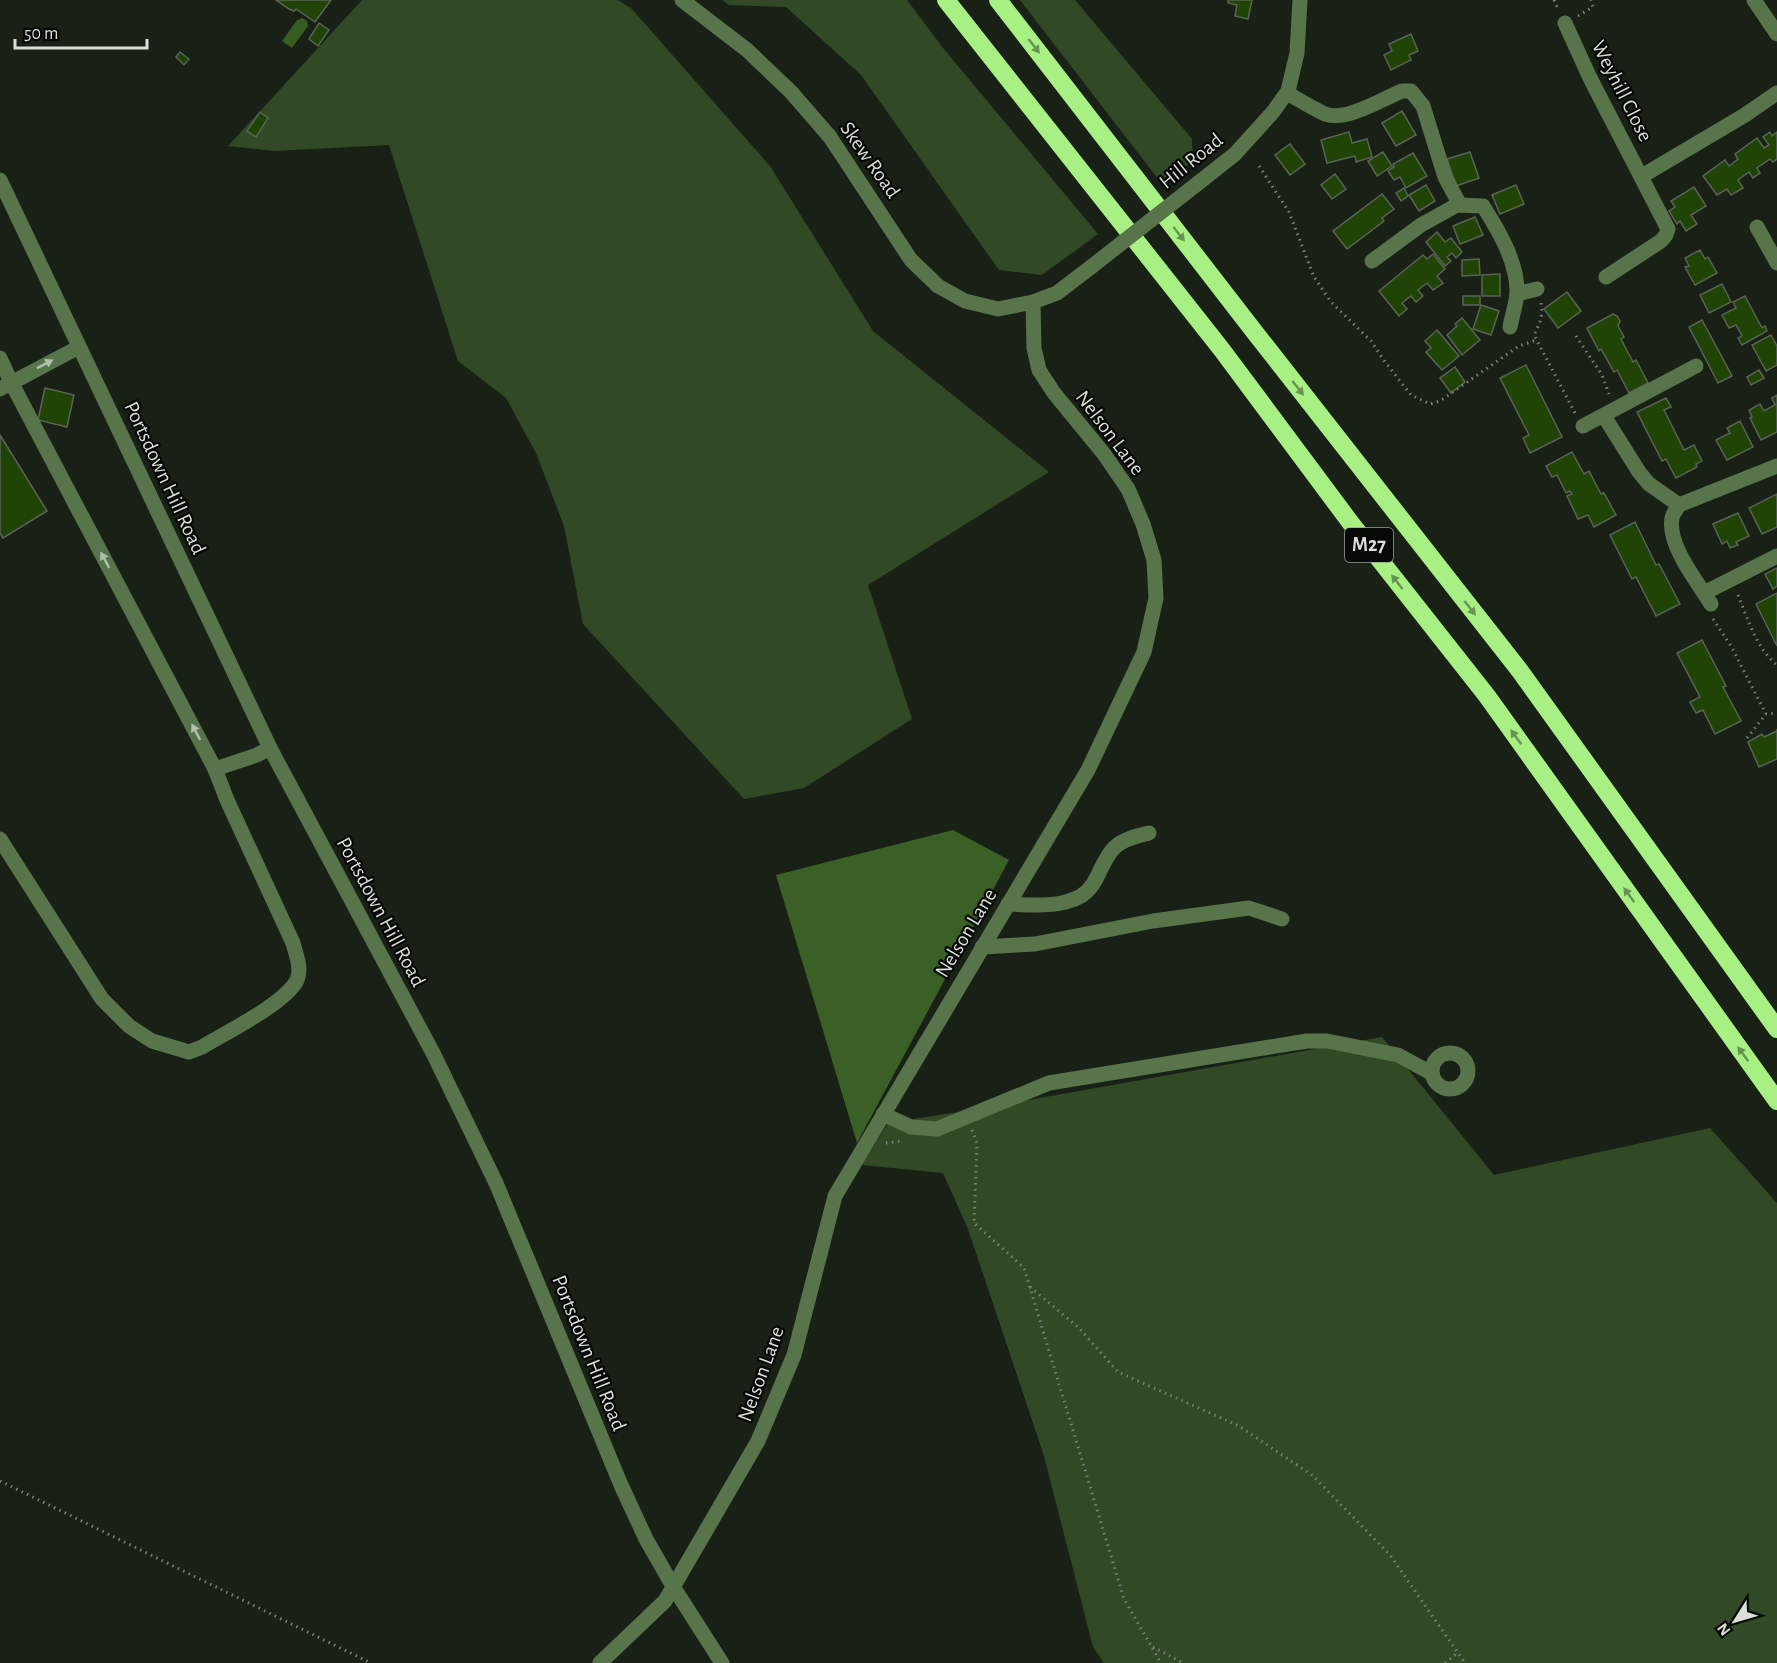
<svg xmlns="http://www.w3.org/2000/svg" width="1777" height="1663" font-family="'Alegreya Sans',sans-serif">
<rect width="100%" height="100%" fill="#192116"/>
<g fill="#314925">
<path d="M362,0H618L632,9L770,166L873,331L1049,472L868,585L912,719L804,788L744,799L583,624L564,526L536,453L506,398L458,361L389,145L274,151L228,146Z"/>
<path d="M722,0H907L943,48L1098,234L1042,275L999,270L861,75L786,7L729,5Z"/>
<path d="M1020,0H1075L1192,139L1193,161L1162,184Z"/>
<path d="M1382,1037L1494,1175L1710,1128L1777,1203V1663H1104L1093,1647L1044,1456L968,1229L943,1173L862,1165L888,1123L978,1109Z"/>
</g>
<path fill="#3a6026" d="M953,830L1009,860L857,1143L776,875Z"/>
<path fill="#365c22" d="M302,18L307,21L308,26L292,48L282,41L297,20Z"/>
<g fill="#1f4406" stroke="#5a6356" stroke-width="1.5">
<path d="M276,0H331L315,22L296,9L294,11L289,9Z"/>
<path d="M1228,0H1252L1248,19L1235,16L1237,5L1228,3Z"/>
<path d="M319,23L329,30L318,46L309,39Z"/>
<path d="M1411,34L1418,51L1409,55L1411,60L1391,70L1384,55L1392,51L1389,44Z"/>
<path d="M180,52L189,59L184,65L176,57Z"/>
<path d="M1402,111L1416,135L1396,146L1382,123Z"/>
<path d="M260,112L268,118L256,137L247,131Z"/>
<path d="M1349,132L1352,143L1367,139L1372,157L1356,162L1355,156L1327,163L1321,140Z"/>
<path d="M1770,132L1772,136L1777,132V159L1773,162L1770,159L1757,168L1760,173L1753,178L1749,172L1738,180L1743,188L1731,195L1727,189L1717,195L1703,176L1725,160L1729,166L1738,159L1735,154L1757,138L1764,148L1769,145L1763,137Z"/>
<path d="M1290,144L1305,164L1290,175L1275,155Z"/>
<path d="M1383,152L1392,166L1377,176L1368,161Z"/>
<path d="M1470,152L1479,178L1456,186L1447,159Z"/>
<path d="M1413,153L1427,176L1406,188L1400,177L1394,180L1388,171L1394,167L1393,164Z"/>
<path d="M1335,174L1346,189L1332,199L1321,185Z"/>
<path d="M1426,185L1435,201L1419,211L1409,195Z"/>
<path d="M1516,185L1524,204L1500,214L1492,195Z"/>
<path d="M1694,187L1706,206L1691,215L1697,224L1686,231L1680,221L1677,224L1669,211L1675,207L1671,201Z"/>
<path d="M1404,188L1408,196L1401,201L1396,193Z"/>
<path d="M1382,194L1394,209L1382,218L1384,221L1347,249L1333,231Z"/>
<path d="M1475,217L1483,235L1460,244L1453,226Z"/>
<path d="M1437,232L1445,242L1451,238L1462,252L1456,258L1452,253L1447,257L1451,261L1445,266L1426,242Z"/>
<path d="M1700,250L1705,259L1708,257L1717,273L1695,285L1685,267L1689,266L1685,258Z"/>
<path d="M1433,254L1445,269L1437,276L1443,283L1433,290L1427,283L1418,290L1423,296L1416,302L1411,296L1402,303L1407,309L1399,316L1379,291L1423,255L1427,259Z"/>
<path d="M1479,259L1480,275L1462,276V260Z"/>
<path d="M1500,274V296H1482V275Z"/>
<path d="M1722,284L1731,302L1709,313L1700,295Z"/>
<path d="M1567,292L1581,311L1558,328L1544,309Z"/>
<rect x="1463" y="296" width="17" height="9"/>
<path d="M1745,296L1762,328L1765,326L1767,331L1742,345L1738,338L1742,336L1736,325L1729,328L1722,315L1736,308L1733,302Z"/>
<path d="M1481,305L1499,311L1491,335L1473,329Z"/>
<path d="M1613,314L1617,316L1620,321L1618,326L1624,337L1621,339L1633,362L1636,360L1648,383L1629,393L1617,370L1614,372L1601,349L1599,351L1587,328Z"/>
<path d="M1462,318L1480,340L1462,355L1447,335L1457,326L1455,324Z"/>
<path d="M1702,320L1732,376L1718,383L1689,327Z"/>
<path d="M1437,330L1459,356L1442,370L1426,352L1431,348L1425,341Z"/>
<path d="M1771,335L1777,346V365L1766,371L1752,345Z"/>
<path d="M1526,365L1562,437L1530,453L1523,438L1529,435L1500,378Z"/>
<path d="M1455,367L1465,382L1451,393L1440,378Z"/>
<path d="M1759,370L1764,378L1751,385L1747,377Z"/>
<path d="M45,388L74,395L67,427L38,420Z"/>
<path d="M1777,395V432L1761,440L1750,418L1752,417L1749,410L1760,404L1764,411L1775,405L1772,398Z"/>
<path d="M1666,398L1671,407L1664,410L1684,450L1694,445L1702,461L1696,464L1697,467L1676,478L1666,459L1662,461L1637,412Z"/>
<path d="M1740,421L1753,447L1727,460L1716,440L1730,433L1727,428Z"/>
<path d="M0,435L47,511L3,538L0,533Z"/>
<path d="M1572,452L1584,474L1589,471L1601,494L1604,493L1616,515L1594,527L1588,515L1578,519L1567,496L1572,494L1570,491L1566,493L1557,475L1552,477L1546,466Z"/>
<path d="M1777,494V527L1762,534L1749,508Z"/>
<path d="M1738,513L1749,536L1736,542L1738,545L1730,548L1727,541L1722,544L1713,524Z"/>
<path d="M1635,522L1656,565L1659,564L1680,604L1656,616L1636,577L1632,579L1610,535Z"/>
<path d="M1777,568V586L1773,589L1765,574Z"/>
<path d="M1777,593V646L1756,604Z"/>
<path d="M1702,640L1726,686L1723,687L1741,721L1715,734L1703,710L1696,713L1690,702L1700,697L1677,653Z"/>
<path d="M1777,729V759L1759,767L1748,742L1762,734L1764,737L1777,731Z"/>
</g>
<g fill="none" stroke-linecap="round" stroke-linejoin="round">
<g stroke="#7a8178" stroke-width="3" stroke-dasharray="1.5 4.5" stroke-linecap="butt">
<path d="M1554,0L1558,9"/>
<path d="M1578,16L1593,7L1591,0"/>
<path d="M1259,166L1289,212L1314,277L1331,302L1371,341L1385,362L1411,395L1430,404L1440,401L1519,346L1536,340"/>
<path d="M1541,303C1544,315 1539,325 1534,335L1575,413"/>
<path d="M1576,336L1602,375L1609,394"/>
<path d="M1738,595C1748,619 1756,648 1777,665"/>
<path d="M1713,619L1731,646L1766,714"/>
<path d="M1747,738L1766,714L1777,713"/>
<path d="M972,1130L977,1143L974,1223L1024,1268L1124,1599L1161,1663"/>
<path d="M886,1143L903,1141"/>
<path d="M1030,1287L1079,1328L1118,1372L1239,1426L1312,1475L1390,1555L1465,1663"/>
<path d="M0,1481L371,1663"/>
<path d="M1153,1647L1183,1663"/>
<path d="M1445,1663L1458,1653"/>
</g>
<g stroke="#58744b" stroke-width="15">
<path d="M682,0L747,50L791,92L830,137L911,260L938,286L965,301L998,309L1033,302L1057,293L1091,267"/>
<path d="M1754,0L1777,34"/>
<path d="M1565,23L1590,78L1668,229L1666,235L1661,241L1606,277"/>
<path d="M1287,93C1299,100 1312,108 1325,114C1346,122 1382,99 1402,91H1411L1423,106L1445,177L1460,205"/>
<path d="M1642,176L1745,115L1777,93"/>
<path d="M0,180L270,748L433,1053L496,1183L621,1485L646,1539L674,1588L722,1663"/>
<path d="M1197,184L1235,154L1273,112L1288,91L1297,53L1300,0"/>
<path d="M1757,227L1777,263"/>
<path d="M1372,261L1421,225L1457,205L1483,206C1499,231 1518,263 1517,294C1516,304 1512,316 1510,327"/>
<path d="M1517,294L1537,289"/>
<path d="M0,358L11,382L215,769L257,755L270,748"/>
<path d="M0,389L79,347"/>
<path d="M1604,416L1639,472L1649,484L1679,505L1777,466"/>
<path d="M1583,426L1696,366"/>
<path d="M1679,505C1677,509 1673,513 1672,518C1667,545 1697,581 1711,604"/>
<path d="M1704,593L1777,556"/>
<path d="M0,839L102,999L129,1026L152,1041L189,1052L202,1047C225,1033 286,1003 297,980C302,968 296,955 293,943L227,800L215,769"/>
<path d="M1008,904C1031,905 1060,908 1081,896C1099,885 1100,861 1115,847C1124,839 1137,836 1149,833"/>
<path d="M982,947L1035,944L1153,921L1249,908L1282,919"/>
<circle cx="1450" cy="1071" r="18"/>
<path d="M883,1114L911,1127L937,1129L1049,1083L1307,1041H1327L1398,1055L1431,1073"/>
<path d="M600,1663L665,1601L758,1441L794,1355L835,1196L1088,770L1144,652L1156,598L1154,560L1143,524L1128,489L1104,454L1054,393L1039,370L1034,348L1033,302"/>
</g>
<g stroke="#a8f084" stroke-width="18">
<path d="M946,0L1222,350L1350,522L1487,696L1777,1101"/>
<path d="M998,0L1253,330L1520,671L1777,1029"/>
</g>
<path stroke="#58744b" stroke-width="15" d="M1091,267L1197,184"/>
</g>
<defs><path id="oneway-solid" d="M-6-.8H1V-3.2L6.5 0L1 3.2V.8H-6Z" transform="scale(1.5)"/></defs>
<g fill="#679451">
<use href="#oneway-solid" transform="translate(1034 46) rotate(52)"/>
<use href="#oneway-solid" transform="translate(1179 234) rotate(52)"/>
<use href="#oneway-solid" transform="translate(1298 388) rotate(52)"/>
<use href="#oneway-solid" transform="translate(1397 582) rotate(-128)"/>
<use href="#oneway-solid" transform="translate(1470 608) rotate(52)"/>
<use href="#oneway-solid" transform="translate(1516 737) rotate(-126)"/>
<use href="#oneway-solid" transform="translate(1629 895) rotate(-126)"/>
<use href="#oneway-solid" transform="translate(1743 1054) rotate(-126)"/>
</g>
<g fill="#b3bfae">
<use href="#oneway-solid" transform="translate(45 364) rotate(-27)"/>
<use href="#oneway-solid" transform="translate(105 560) rotate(-118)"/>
<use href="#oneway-solid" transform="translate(196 732) rotate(-118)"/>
</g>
<g text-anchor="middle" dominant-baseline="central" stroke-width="4.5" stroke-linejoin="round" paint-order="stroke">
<rect fill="#060905" stroke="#9a9f99" stroke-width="1.5" x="1345" y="528" width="48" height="34" rx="4.5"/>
<g font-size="20" font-weight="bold" fill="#dadfd8">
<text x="1369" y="545">M27</text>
</g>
<g font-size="21" fill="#dadfd8" stroke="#060905">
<text transform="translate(1622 91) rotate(63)">Weyhill Close</text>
<text transform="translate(870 160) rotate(55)">Skew Road</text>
<text transform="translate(1191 161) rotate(-39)">Hill Road</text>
<text transform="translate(1110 433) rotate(53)">Nelson Lane</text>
<text transform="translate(165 478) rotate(65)">Portsdown Hill Road</text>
<text transform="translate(381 912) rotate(62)">Portsdown Hill Road</text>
<text transform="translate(966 933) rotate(-59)">Nelson Lane</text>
<text transform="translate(589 1353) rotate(68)">Portsdown Hill Road</text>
<text transform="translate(761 1374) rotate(-70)">Nelson Lane</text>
</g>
</g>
<g transform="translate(1735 1621) rotate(233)" stroke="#060905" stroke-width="4.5" paint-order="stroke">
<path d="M0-4.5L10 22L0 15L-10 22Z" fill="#dadfd8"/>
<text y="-9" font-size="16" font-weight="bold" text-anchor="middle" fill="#dadfd8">N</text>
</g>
<path d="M15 39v9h132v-9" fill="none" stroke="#dadfd8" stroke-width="3"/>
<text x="24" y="39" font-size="18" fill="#dadfd8" stroke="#060905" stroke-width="4.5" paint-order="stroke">50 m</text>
</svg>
